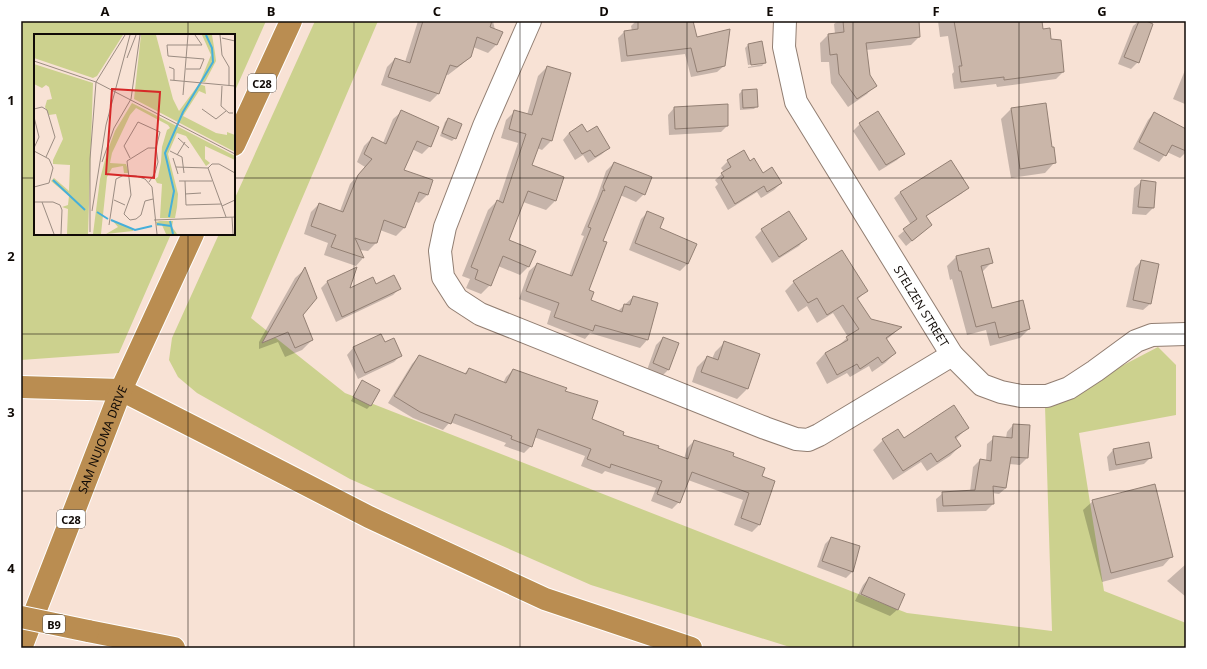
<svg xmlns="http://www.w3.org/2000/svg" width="1207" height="669" font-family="'Noto Sans',sans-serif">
<rect width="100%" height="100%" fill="#f8e2d5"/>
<g fill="#ccd18e">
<path d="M21,21H266L234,93V35H35V234H171L119,353L21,360Z"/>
<path d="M315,21H378L251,318L345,393L907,613L1052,631L1045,406L1158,347L1176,365V415L1079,433L1104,591L1186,623V648H793L591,585L350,479L197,393L178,377L169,360L172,338L219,234H234V200Z"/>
</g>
<g fill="#0003">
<path d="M418,21H493L495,30L496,45L488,53L473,47L470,57L461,65L448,75L445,74L439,93L430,102L381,85L387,67L395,59L405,62Z"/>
<path d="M636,21H692L696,38L724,66L717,72L691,77L685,54L621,62L618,38L624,32L632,31L631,26Z"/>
<path d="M838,21H918L919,37L911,45L866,50L869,76L875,85L867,94L848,107L831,83L829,62H821L820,43L828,35L835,34L834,24Z"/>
<path d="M938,21H1041L1042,30L1051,40L1063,72L1056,79L997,87L996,84L954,89L952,74L954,72L948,36L940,37Z"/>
<path d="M1139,21H1143L1138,62L1131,69L1118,64L1133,26Z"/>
<path d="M748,45L765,62L762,66L748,68V67L763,64V62L748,65L745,48Z"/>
<path d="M547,67L551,141L542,150L537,148L531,166L555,201L546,210L523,202L508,240L529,266L520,275L498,266L490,285L481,294L466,288L470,279L462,276L488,210L497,201L498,202L518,143L501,138L506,120L515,111L527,115L538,76Z"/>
<path d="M1186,68V103L1185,104L1173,99Z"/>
<path d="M756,90L757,106L754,109L740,110L739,94L742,91Z"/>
<path d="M674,108L727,126L721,132L669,135L668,115Z"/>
<path d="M1011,109L1052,148L1055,162L1045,173L1011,178L1001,119Z"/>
<path d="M401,112L430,146L422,154L412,149L402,170L432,181L427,195L419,203L414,201L404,228L396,236L380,230L376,243L368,251L359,250L363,258L356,266L324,255L328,243L304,234L311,212L319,204L340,211L350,184L365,167L357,162L364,146L372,138L383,143L393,119Z"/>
<path d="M1154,113L1186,130V152L1180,158L1167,152L1159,162L1133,149L1148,120Z"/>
<path d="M448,119L455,138L452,141L440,136L445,122Z"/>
<path d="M860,124L904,153L897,160L879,171L853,131Z"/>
<path d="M569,133H586L609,147L602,154L588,163L583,155L575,160L563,140Z"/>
<path d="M728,161L749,162L762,174L781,183L774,190L761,198L757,192L728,210L715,187L718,184L715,180L724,172L721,168Z"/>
<path d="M614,163L644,194L636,202L620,195L602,241L587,290L590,300L618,311L633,297L647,340L640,348L590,333L585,339L547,324L551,311L519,299L529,271L537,264L569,276L584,236L581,235L597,197L606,171Z"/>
<path d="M1141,182L1153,208L1146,215L1132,214L1134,188Z"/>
<path d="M968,188L961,194L925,217L924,231L906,246L898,236L911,225L894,198L901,192Z"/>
<path d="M648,212L658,229L695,244L687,264L680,271L629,250L641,219Z"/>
<path d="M762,230L805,239L799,246L772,263L755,237Z"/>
<path d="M956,257L991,263L982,272L992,309L1029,329L1020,338L990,346L986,330L967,335L952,279L950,280L947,266Z"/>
<path d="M1141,261L1150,304L1143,310L1126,307L1135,268Z"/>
<path d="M305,269L302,314L312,340L302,350L285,357L278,342L259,349V342L295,278Z"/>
<path d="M355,269L349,290L399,289L393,295L336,322L321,288L327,282Z"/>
<path d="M794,282L866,291L857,300L871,320L900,328L886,340L895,353L885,363L872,372L869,366L850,377L847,373L827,384L816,363L825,353L837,347L848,337L833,313L817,323L807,306L798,312L785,291Z"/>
<path d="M381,336L385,343L401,355L394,362L358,379L347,355L353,348Z"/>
<path d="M663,338L669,369L662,376L647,370L656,345Z"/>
<path d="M725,342L747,389L737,399L692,382L697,367L707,357L712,359L715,352Z"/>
<path d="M419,356L464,374L469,369L503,383L506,377L513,370L564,392L591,420L622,435L684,459L687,448L694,441L731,457L761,477L759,525L752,532L734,525L743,500L688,480L679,502L672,509L651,501L656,488L605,471L602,474L581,466L585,456L534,437L531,446L524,453L504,446L506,443L450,422L443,430L413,418L388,403L412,364Z"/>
<path d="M362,382L378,390L370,406L367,409L351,401L359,385Z"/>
<path d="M1013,425L1029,426L1027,458L1020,465L1009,464L1006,488L999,494L992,493L993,504L986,511L937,512L936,499L943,493L970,492L973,467L980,460L986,461L987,444L994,438H1006L1007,432Z"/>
<path d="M967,428L955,440L960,446L950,456L927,471L921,462L893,480L873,450L883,440L904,439Z"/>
<path d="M1113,450L1151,457L1144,464L1109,471L1107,457Z"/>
<path d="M1093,501L1172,556L1163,566L1102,582L1083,510Z"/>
<path d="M831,538L852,572L846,578L817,567L825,544Z"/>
<path d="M1186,564V597L1167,581Z"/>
<path d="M869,578L904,594L897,610L890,616L855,601L863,585Z"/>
</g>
<g fill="#cab6a9" stroke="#938074">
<path d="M423,21H492L490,27L503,32L497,45L477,37L471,57L457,67L450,65L439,94L388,77L395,58L410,63Z"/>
<path d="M638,21H693L697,37L730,29L725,66L697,72L691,48L627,56L624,31L638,29Z"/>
<path d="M843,21H919L920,37L866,43L870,75L877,86L857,99L839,74L837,54L830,55L828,34L844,32Z"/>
<path d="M954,21H1042L1043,29L1050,28L1051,39L1061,40L1064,72L1004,80V77L961,82L959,66H962Z"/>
<path d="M1139,21H1146L1153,24L1139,63L1124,57Z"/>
<path d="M762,41L766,63L751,65L748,44Z"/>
<path d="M547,66L571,73L552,141L542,138L532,165L564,177L556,201L528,191L509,240L536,251L529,267L503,256L491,286L475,279L478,270L471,267L497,200L503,203L526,134L509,129L514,110L532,115Z"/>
<path d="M757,89L758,107L743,108L742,90Z"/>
<path d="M1046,103L1052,147H1054L1056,163L1020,169L1011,108Z"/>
<path d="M728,104V126L675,129L674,107Z"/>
<path d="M401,110L439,127L431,147L417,141L404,170L433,180L428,195L419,192L405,228L384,220L377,243H370L355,238L364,258L331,247L336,235L311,226L319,203L343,212L358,175L372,159L364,154L372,137L386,144Z"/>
<path d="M878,111L905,154L886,165L859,123Z"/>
<path d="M1154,112L1186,129V151L1172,145L1166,156L1139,142Z"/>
<path d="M448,118L462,124L456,139L442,133Z"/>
<path d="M582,124L587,132L597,126L610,148L595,157L590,150L582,154L569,133Z"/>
<path d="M744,150L750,161L754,158L763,173L772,167L782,183L767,192L764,186L735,204L721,179L724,177L721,173L731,167L727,160Z"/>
<path d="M951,160L969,188L926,216L932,225L912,241L903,229L917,219L900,192Z"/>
<path d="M614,162L652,177L645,195L625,186L603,241L607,242L589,290L594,292L591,300L622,312L624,304L630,305L633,296L658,303L648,340L595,325L593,331L554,317L559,303L526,291L537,263L572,276L591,228L588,227L603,190L605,191L603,187Z"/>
<path d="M1141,180L1156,182L1154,208L1138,207Z"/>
<path d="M647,211L664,218L660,228L697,244L688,264L635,243Z"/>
<path d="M789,211L807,239L779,257L761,229Z"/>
<path d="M989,248L993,263L981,266L992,308L1023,300L1030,329L999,338L995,322L976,327L961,271H959L956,256Z"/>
<path d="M842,250L868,291L857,298L871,319L902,327L886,338L896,353L882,363L878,357L860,369L857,364L837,375L825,353L848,340L846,337L859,329L843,305L827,315L817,298L808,303L793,281Z"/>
<path d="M1141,260L1159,264L1151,304L1133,300Z"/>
<path d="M305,267L317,298L303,315L313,340L295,348L288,332L262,343Z"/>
<path d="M357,267L350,288L373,277L376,284L394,275L401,289L342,317L327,281Z"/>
<path d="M381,334L385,342L394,338L402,356L365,373L353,347Z"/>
<path d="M663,337L679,343L669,370L653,363Z"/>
<path d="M724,341L760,354L748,389L701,372L707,356L718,360Z"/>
<path d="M419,355L466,374L469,368L506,383L513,369L567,388L565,391L598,401L592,419L624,432L623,435L659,446L658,448L688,459L694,440L734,453L733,456L765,468L762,476L775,481L760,525L741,518L749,493L692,472L680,503L657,494L662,481L611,464L610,468L587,459L591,449L538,429L532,447L511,439L512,436L455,414L451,424L420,412L394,396Z"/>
<path d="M362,380L380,390L371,406L353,397Z"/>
<path d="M954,405L969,428L955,437L961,446L937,462L931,453L903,471L882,439L898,429L904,438Z"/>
<path d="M1013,424L1030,425L1028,458L1011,457L1006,488L993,486L994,504L943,506L942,492L975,490L980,459L991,461L993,436L1012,438Z"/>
<path d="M1149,442L1152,458L1116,465L1113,449Z"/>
<path d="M1155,484L1173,557L1111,573L1092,500Z"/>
<path d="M831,537L860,546L853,572L822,561Z"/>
<path d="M869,577L905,594L898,610L861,594Z"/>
</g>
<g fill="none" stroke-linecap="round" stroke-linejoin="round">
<g stroke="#917e72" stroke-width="24">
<g id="minor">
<path d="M530,21L484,126L445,227L440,251L443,277L457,299L480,314L765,428L796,439L808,440L819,435L952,355"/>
<path id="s1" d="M785,21L784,47L796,102L952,355L982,385L1001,392L1021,396H1047L1069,388L1095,371L1136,341L1152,335L1186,334"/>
</g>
</g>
<g stroke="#fff" stroke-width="24">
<g id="highway">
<path d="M234,145L291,21"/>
<path d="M21,387L121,390L229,445L369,517L545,599L691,648"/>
<path d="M88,631L174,648"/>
<path id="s2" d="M21,648L121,390L193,234"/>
</g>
</g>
<use href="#minor" stroke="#fff" stroke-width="22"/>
<use href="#highway" stroke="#ba8d51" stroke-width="22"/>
<g stroke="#fff" stroke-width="24" stroke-linecap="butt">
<path id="highway-bridge" d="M21,617L88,631"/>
</g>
<use href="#highway-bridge" stroke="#ba8d51" stroke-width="22"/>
</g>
<path fill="none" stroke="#100a06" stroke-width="1" stroke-opacity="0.55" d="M188,21V35M354,21V648M520,21V648M687,21V648M853,21V648M1019,21V648M21,178H35M234,178H1186M188,234V648M21,334H1186M21,491H1186"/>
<g text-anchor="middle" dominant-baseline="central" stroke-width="3.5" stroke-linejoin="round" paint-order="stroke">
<g fill="#fff" stroke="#585451" stroke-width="1">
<rect x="248" y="74" width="28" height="18" rx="3"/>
<rect x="57" y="510" width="28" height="18" rx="3"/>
<rect x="43" y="615" width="22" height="18" rx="3"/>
</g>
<g font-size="11" font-weight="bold" fill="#100a06">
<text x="262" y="83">C28</text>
<text x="71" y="519">C28</text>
<text x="54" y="624">B9</text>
</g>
<g font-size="12" fill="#100a06" stroke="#fff">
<text stroke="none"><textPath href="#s1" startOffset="322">STELZEN STREET</textPath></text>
<text stroke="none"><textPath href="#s2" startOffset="224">SAM NUJOMA DRIVE</textPath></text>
</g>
</g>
<g transform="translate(34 34)">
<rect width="201" height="201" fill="#f8e2d5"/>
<path d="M0,1H89L63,42L59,44L0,24ZM107,1H122L139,65L145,77L165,50L171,52L172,60L165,57L149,82L182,99L193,101V98L201,101V118L100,65ZM168,1H178L181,19L182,27L171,48H166L177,21ZM0,30L59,49L54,200H33L34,175L28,173L34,171L35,162L17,147L20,144L35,157L36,131L19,130V126L29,105L22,80L15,81L11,73L13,66L18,65L15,53L12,51L8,54L0,50ZM98,69L201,122V126L171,112V125L176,129L172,132L152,102L143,99L134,120L144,160L143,173L141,184H126L128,150L123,149L121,145L124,143L127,128L128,113L133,96L136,94L134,91L102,74L96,81L78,119L76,129L92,130L95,139H90L89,132L78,134L73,143L67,200H59L66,145L73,118L81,97ZM78,186L99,195V197L72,200L84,193ZM126,187H139L138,193L143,200H132L128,191L123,192L122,188Z" fill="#ccd18e"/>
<path fill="none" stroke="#46afda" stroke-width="2" d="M19,146L51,176M63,178L74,185M135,183L140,157L131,119L149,78L179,28L178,14L172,1M77,186L101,196L118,192M136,187L139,200M123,190L137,192"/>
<path fill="none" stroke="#9b8c82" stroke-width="1" d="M186,1L188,21L195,33V52M188,4L201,7M93,24L102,1M0,27L62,48M135,33L140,35V46M152,35H166L170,25L134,22L133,11H168L161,1M136,46L201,52M62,48L201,120M188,52L187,72L195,79H199M149,61L154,1M0,75L8,73L13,76L21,103L12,123M168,75L182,85L192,77M0,83L5,103L0,114M144,104L155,114M0,117L15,125L19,134L15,149L0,153M136,117L148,123L150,139M143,121L151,108M96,124L90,112L104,88L126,98L122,114M139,124L144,140M68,128L80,94L97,65L106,1M142,133L174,134M174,134L192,183M174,134L178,130H185L201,139M145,147H178M151,147L152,171L188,170M115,148L121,139L124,128L122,114M151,160L167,159M119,165L111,167L107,181L102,185L96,186L90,180L97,161L93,127L114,114H122M80,166L91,171M0,168H19L26,171L28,176L27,200M8,168L20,200M188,172L201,166M58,177L72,91L96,1M198,183L199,200M120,186L201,183M75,191L82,145L90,141L102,142L111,145L118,153L123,200M56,198V125L62,48L91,1"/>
<path fill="#d62828" fill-opacity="0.15" stroke="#d62828" stroke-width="2" d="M78,55L126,58L120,144L72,140Z"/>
<rect width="201" height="201" fill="none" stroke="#100a06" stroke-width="2"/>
</g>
<rect width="1207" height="669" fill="none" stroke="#ffffff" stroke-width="44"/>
<rect x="22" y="22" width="1163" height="625" fill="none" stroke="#100a06" stroke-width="1.5"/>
<g font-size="13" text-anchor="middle" font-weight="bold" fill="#100a06">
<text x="105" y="16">A</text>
<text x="271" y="16">B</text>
<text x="437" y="16">C</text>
<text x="604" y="16">D</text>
<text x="770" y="16">E</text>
<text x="936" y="16">F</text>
<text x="1102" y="16">G</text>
<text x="11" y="105">1</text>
<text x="11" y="261">2</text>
<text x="11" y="417">3</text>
<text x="11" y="573">4</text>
</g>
</svg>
